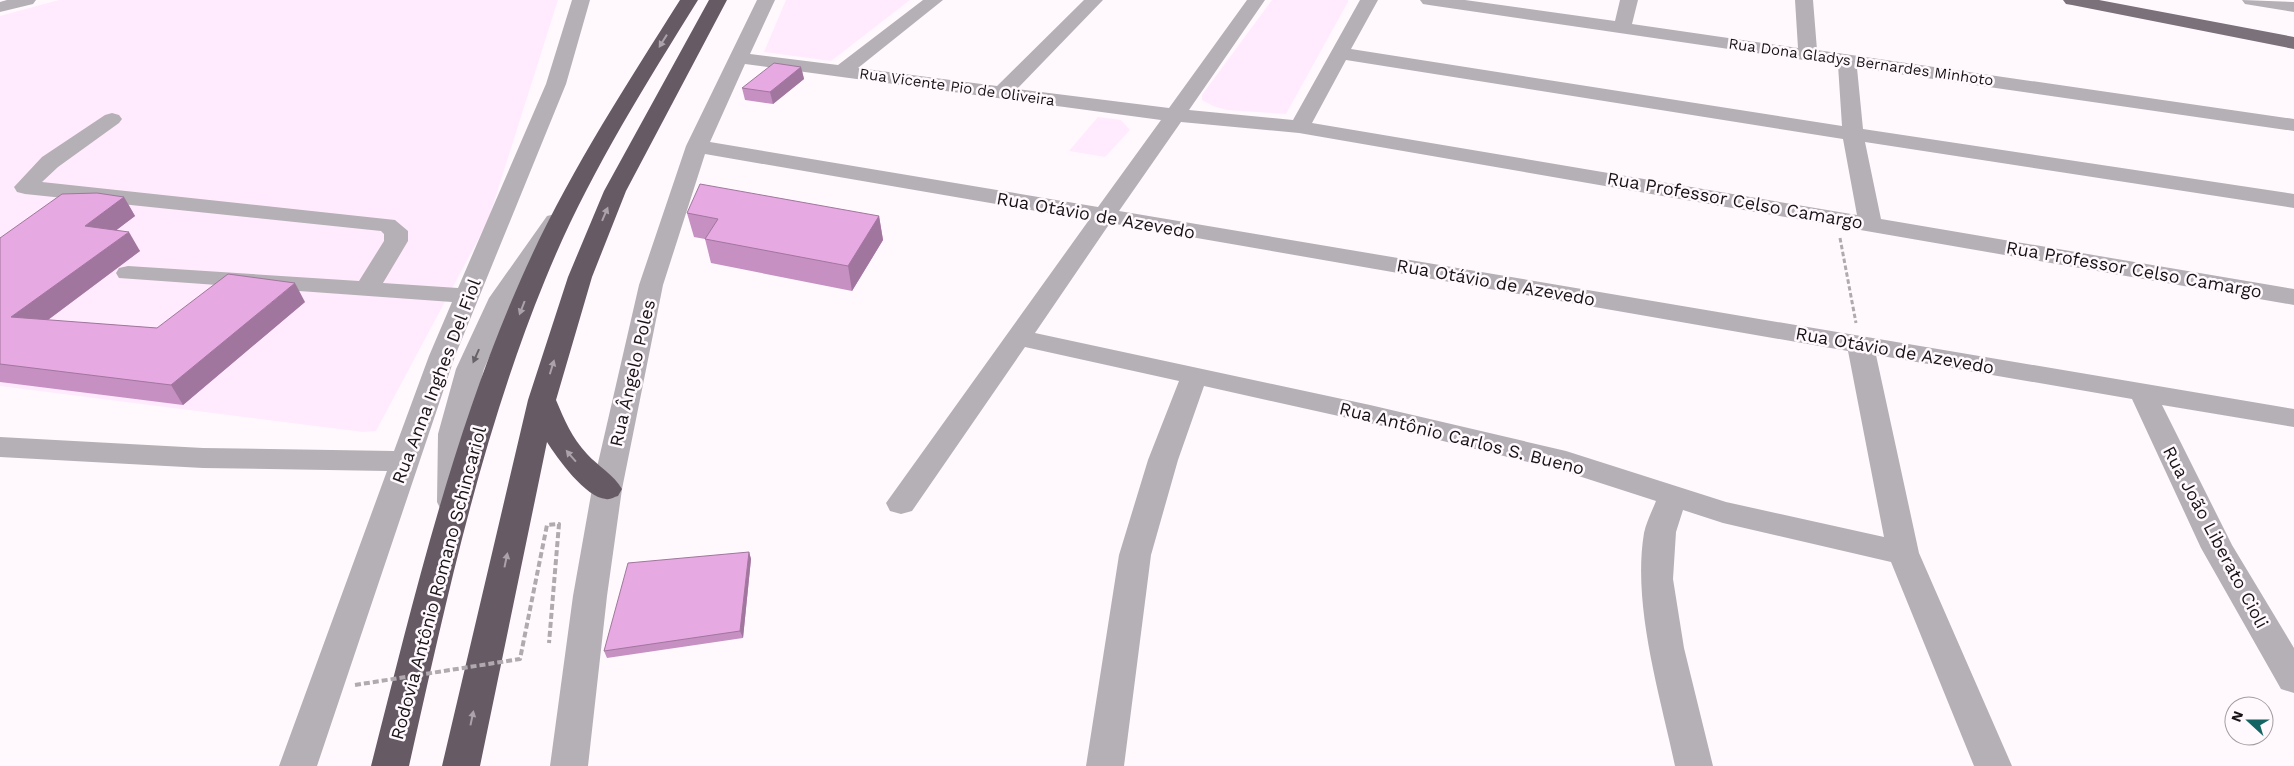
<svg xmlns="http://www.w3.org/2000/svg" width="2294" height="766" font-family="'Work Sans',sans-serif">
<rect width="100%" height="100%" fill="#fff9fe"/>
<g fill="#ffebfd">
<path d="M59,0H558L488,221L376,431L363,432L0,386V16Z"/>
<path d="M786,0H910L831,61L764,52Z"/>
<path d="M1272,0H1348V2L1286,114L1227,110L1213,106L1202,100V95Z"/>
<path d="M1098,117L1121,120L1130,130L1105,157L1069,151Z"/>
</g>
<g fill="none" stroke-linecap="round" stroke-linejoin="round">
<path stroke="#b0aaaf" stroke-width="3" stroke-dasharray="4.5 2.5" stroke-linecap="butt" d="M1840,238L1856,323"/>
<g fill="#b5b0b5" fill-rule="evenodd">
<path d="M7,0H36L33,4L0,12V2Z"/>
<path d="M572,0H590L566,84L455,356L317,766H279L387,471L203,468L0,457V437L203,448L394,451L429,356L452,302L119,278L116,273L119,268L128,266L359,281L384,241V234L381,231L25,194L17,192L14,187L42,157L105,115L112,113L119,115L122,119L119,123L58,167L42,182L395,220L408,231V241L383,283L458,288L546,84Z"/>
<path d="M757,0H775L750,54L838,65L923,0H943L858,68L997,86L1084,0H1103L1017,89L1169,108L1247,0H1265L1189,110L1293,120L1360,0H1378L1351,49L1842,126L1838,65L1429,5L1423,4L1420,0H1465L1615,21L1620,0H1638L1632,24L1798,48L1795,0H1813L1817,50L2294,119V131L1857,68L1863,129L2294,194V208L1865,142L1881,219L2294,289V305L1299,133L1181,122L1119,211L2294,409V427L2162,405L2232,545L2294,648V693L2281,689L2201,548L2132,399L1876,355L1919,553L2012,766H1974L1891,562L1723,523L1683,510L1676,532L1673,579L1684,648L1713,766H1675C1660,695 1632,605 1644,533C1646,523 1652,511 1656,501L1560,470L1370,423L1204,386L1178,460L1151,555L1124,766H1086L1119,555L1148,460L1179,381L1025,347L912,511L901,514L890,511L886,503L1089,220L705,154L663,285L622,489L607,596L588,766H550L573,596L592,489L639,285L686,146ZM1346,60L1843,139L1857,215L1312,123ZM745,64L1161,120L1098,207L710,142ZM1110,223L1848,351L1884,537L1726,502L1566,451L1370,405L1035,333Z"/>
<path d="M2242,0L2294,2V12L2251,5L2245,4Z"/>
<path d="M555,214L563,216L567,221L515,298L484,369L466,434L467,502L463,510L452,513L441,510L437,502L438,434L456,369L489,298L547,216Z"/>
</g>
<path fill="#7b717a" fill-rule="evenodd" d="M2063,0H2099L2294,37V49L2072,5L2066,4Z"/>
<g fill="#665b65" fill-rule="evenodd">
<path d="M680,0H698C642,90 585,181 545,280C481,436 446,602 409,766H371C413,602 452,435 521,279C564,181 623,90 680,0Z"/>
<path d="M709,0H727L626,191L592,277L556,400C564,419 572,438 587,454C598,466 614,475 622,489L618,496C614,497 610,500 606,499C586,498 557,458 547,442L480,766H442L528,400L568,277L604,191Z"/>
</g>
<path stroke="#b0aaaf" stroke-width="4" stroke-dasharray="6 3" stroke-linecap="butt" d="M355,685L520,659L547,525L559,524L549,643"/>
</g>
<g fill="#c691c2">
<path d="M801,67L804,79L773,104L745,100L742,88Z"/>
<path d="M124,197L135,216L116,230L140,251L48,320L157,328L305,302L183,405L0,382V238Z"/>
<path d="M687,213L879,216L883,240L852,291L711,263L705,239L694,237Z"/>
<path d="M749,552L751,559L743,638L607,658L604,651Z"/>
</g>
<g fill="#a1769e">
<path d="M801,67L804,79L773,104L770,92Z"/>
<path d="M124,197L135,216L97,245L85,226Z"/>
<path d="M879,216L883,240L852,291L848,266Z"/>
<path d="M129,232L140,251L25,337L11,317Z"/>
<path d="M295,283L305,302L183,405L171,385Z"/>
<path d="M749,552L751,559L743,638L740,631Z"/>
</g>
<g fill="#e6a9e1" stroke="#a1769e">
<path d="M774,63L801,67L770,92L742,88Z"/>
<path d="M700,184L879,216L848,266L705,239L718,219L687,213Z"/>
<path d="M97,193L124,197L85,226L129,232L11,317L157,328L228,274L295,283L171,385L0,364V238L62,194Z"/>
<path d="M749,552L740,631L604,651L628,563Z"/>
</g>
<defs><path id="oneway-solid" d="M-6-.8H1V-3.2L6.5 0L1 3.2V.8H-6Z" transform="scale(1.25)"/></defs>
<g fill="#aba2aa">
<use href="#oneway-solid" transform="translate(663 41) rotate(122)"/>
<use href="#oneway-solid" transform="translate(605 214) rotate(-67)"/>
<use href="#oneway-solid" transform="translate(522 308) rotate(111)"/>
<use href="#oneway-solid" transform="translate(552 367) rotate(-73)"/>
<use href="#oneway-solid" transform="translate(571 456) rotate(-131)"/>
<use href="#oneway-solid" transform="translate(506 560) rotate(-78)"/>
<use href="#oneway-solid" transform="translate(472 718) rotate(-78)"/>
</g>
<use fill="#666266" href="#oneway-solid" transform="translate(476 356) rotate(114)"/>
<g text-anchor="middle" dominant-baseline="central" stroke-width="5" stroke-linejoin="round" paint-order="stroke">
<g font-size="15" fill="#181317" stroke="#fff9fe">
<text transform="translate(1861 62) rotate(8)">Rua Dona Gladys Bernardes Minhoto</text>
<text transform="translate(957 87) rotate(8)">Rua Vicente Pio de Oliveira</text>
</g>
<g font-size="18" fill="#181317" stroke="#fff9fe">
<text transform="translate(1735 200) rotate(10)">Rua Professor Celso Camargo</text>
<text transform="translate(1096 215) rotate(10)">Rua Otávio de Azevedo</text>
<text transform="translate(2134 269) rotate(10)">Rua Professor Celso Camargo</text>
<text transform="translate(1496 282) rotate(10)">Rua Otávio de Azevedo</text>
<text transform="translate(1895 350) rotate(10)">Rua Otávio de Azevedo</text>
<text transform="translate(632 373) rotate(-77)">Rua Ângelo Poles</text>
<text transform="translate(436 381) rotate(-69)">Rua Anna Inghes Del Fiol</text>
<text transform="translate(1462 438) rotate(14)">Rua Antônio Carlos S. Bueno</text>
<text transform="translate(2216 537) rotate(62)">Rua João Liberato Cioli</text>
<text transform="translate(438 583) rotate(-75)">Rodovia Antônio Romano Schincariol</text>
</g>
</g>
<g transform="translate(2249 721) rotate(291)"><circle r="24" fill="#fff9fe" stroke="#a39da2"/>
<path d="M0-4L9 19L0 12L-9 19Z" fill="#156464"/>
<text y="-8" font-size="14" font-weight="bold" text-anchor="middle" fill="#181317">N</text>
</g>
</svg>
